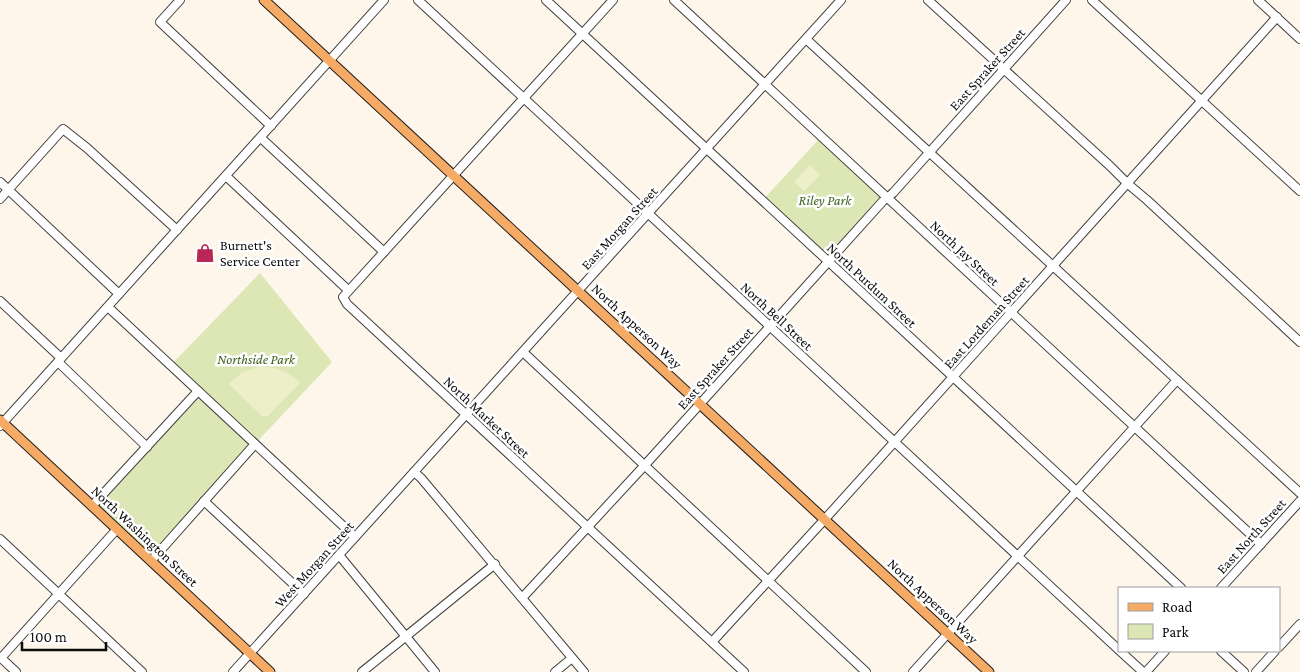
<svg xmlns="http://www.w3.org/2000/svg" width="1300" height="672" font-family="'Crimson Pro',serif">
<rect width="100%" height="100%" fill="#fef5eb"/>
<g fill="#dde7b6">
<path d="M821,137L886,197L828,262L762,201Z"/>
<path d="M260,273L332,362L255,444L151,561L92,506L198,391L171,365Z"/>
</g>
<g fill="#ecefc8">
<path d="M810,165L820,175L804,191L794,182Z"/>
<path d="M259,367C276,366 288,371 300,383L268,416H262L229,384L243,372Z"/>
</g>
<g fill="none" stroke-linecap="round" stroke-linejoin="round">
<g stroke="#3f3f3f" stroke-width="10">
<g id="minor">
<path d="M180,0L160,22L271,126"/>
<path d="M418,0L1119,650"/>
<path d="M546,0L1181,588"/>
<path d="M613,0L343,297L347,304L744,672"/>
<path d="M674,0L1261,544"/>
<path d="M928,0L1110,166L1128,184L1147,200L1300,342"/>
<path d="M1092,0L1300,191"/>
<path d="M1258,0L1300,39"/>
<path d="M806,39L1300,493"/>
<path d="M261,138L384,252"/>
<path d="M226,176L348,290"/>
<path d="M0,182L119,294"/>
<path d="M0,199L63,129L87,148L177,230"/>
<path d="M0,301L61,358"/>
<path d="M108,307L355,537"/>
<path d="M523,352L866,672"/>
<path d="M58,362L147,447"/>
<path d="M0,426L384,0"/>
<path d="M414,472L421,478L584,672"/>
<path d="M204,501L304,594"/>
<path d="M92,506L198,391"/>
<path d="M0,539L142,672"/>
<path d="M339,555L435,672"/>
<path d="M151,561L255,444"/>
<path d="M1221,588L1300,501"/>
<path d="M523,597L644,466L883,201L893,193L1066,0"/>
<path d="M712,642L825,519L1277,17"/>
<path d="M1279,647L1300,624"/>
<path d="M1120,651L1143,672"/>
<path d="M1221,651L1244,672"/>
<path d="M0,657L16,672"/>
<path d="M1,658L117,529"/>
<path d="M233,672L841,0"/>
<path d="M362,672L495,564"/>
<path d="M555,672L572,658"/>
<path d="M913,672L1177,380"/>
<path d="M1146,672L1165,651"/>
<path d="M1256,672L1275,651"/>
</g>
</g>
<g stroke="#1d1d1d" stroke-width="11">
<g id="major">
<path d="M264,0L989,672"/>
<path d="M0,420L270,672"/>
</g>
</g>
<use href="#minor" stroke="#fff" stroke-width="8"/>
<use href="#major" stroke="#f5ab65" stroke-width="9"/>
</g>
<defs>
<g id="shop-bare" transform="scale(1.5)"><path d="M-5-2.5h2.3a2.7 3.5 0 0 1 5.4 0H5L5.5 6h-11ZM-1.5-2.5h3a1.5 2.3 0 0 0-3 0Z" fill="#b72855" stroke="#fff" stroke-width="2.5" paint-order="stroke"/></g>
</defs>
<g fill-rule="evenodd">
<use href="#shop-bare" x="205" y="253"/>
</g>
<g text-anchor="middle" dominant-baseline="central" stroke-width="5" stroke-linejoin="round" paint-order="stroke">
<g font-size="14" fill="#0c0c0c" stroke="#fff">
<text transform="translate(987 69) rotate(-48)">East Spraker Street</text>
<text transform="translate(619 228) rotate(-48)">East Morgan Street</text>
<text transform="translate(965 253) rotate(43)">North Jay Street</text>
<text transform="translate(872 285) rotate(43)">North Purdum Street</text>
<text transform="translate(777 316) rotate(43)">North Bell Street</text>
<text transform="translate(986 322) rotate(-48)">East Lordeman Street</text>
<text transform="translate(637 326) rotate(43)">North Apperson Way</text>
<text transform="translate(715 368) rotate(-48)">East Spraker Street</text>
<text transform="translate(487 417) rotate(43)">North Market Street</text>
<text transform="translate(145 536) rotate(43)">North Washington Street</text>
<text transform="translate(1251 536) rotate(-48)">East North Street</text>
<text transform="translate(314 564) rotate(-48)">West Morgan Street</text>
<text transform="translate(933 601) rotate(43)">North Apperson Way</text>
</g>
<g font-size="14" font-style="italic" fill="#3e611e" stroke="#fff">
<text x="825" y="200">Riley Park</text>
<text x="256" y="359">Northside Park</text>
</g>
<g font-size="14" fill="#0c0c0c" stroke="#fff" text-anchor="start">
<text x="220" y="245">Burnett's<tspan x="220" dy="16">Service Center</tspan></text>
</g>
</g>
<rect x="1118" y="587" width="162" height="65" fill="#ffffff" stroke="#9e9e9e"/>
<rect x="1128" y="603" width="25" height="8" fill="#f5ab65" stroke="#9e9e9e"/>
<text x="1162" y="612" font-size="15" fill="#0c0c0c">Road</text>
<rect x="1128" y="624" width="25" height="15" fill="#dde7b6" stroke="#9e9e9e"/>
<text x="1162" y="637" font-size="15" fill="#0c0c0c">Park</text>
<path d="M22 642v8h84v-8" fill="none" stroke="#0c0c0c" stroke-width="2.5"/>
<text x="30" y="642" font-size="15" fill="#0c0c0c" stroke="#ffffff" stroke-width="4" paint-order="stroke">100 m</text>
</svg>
